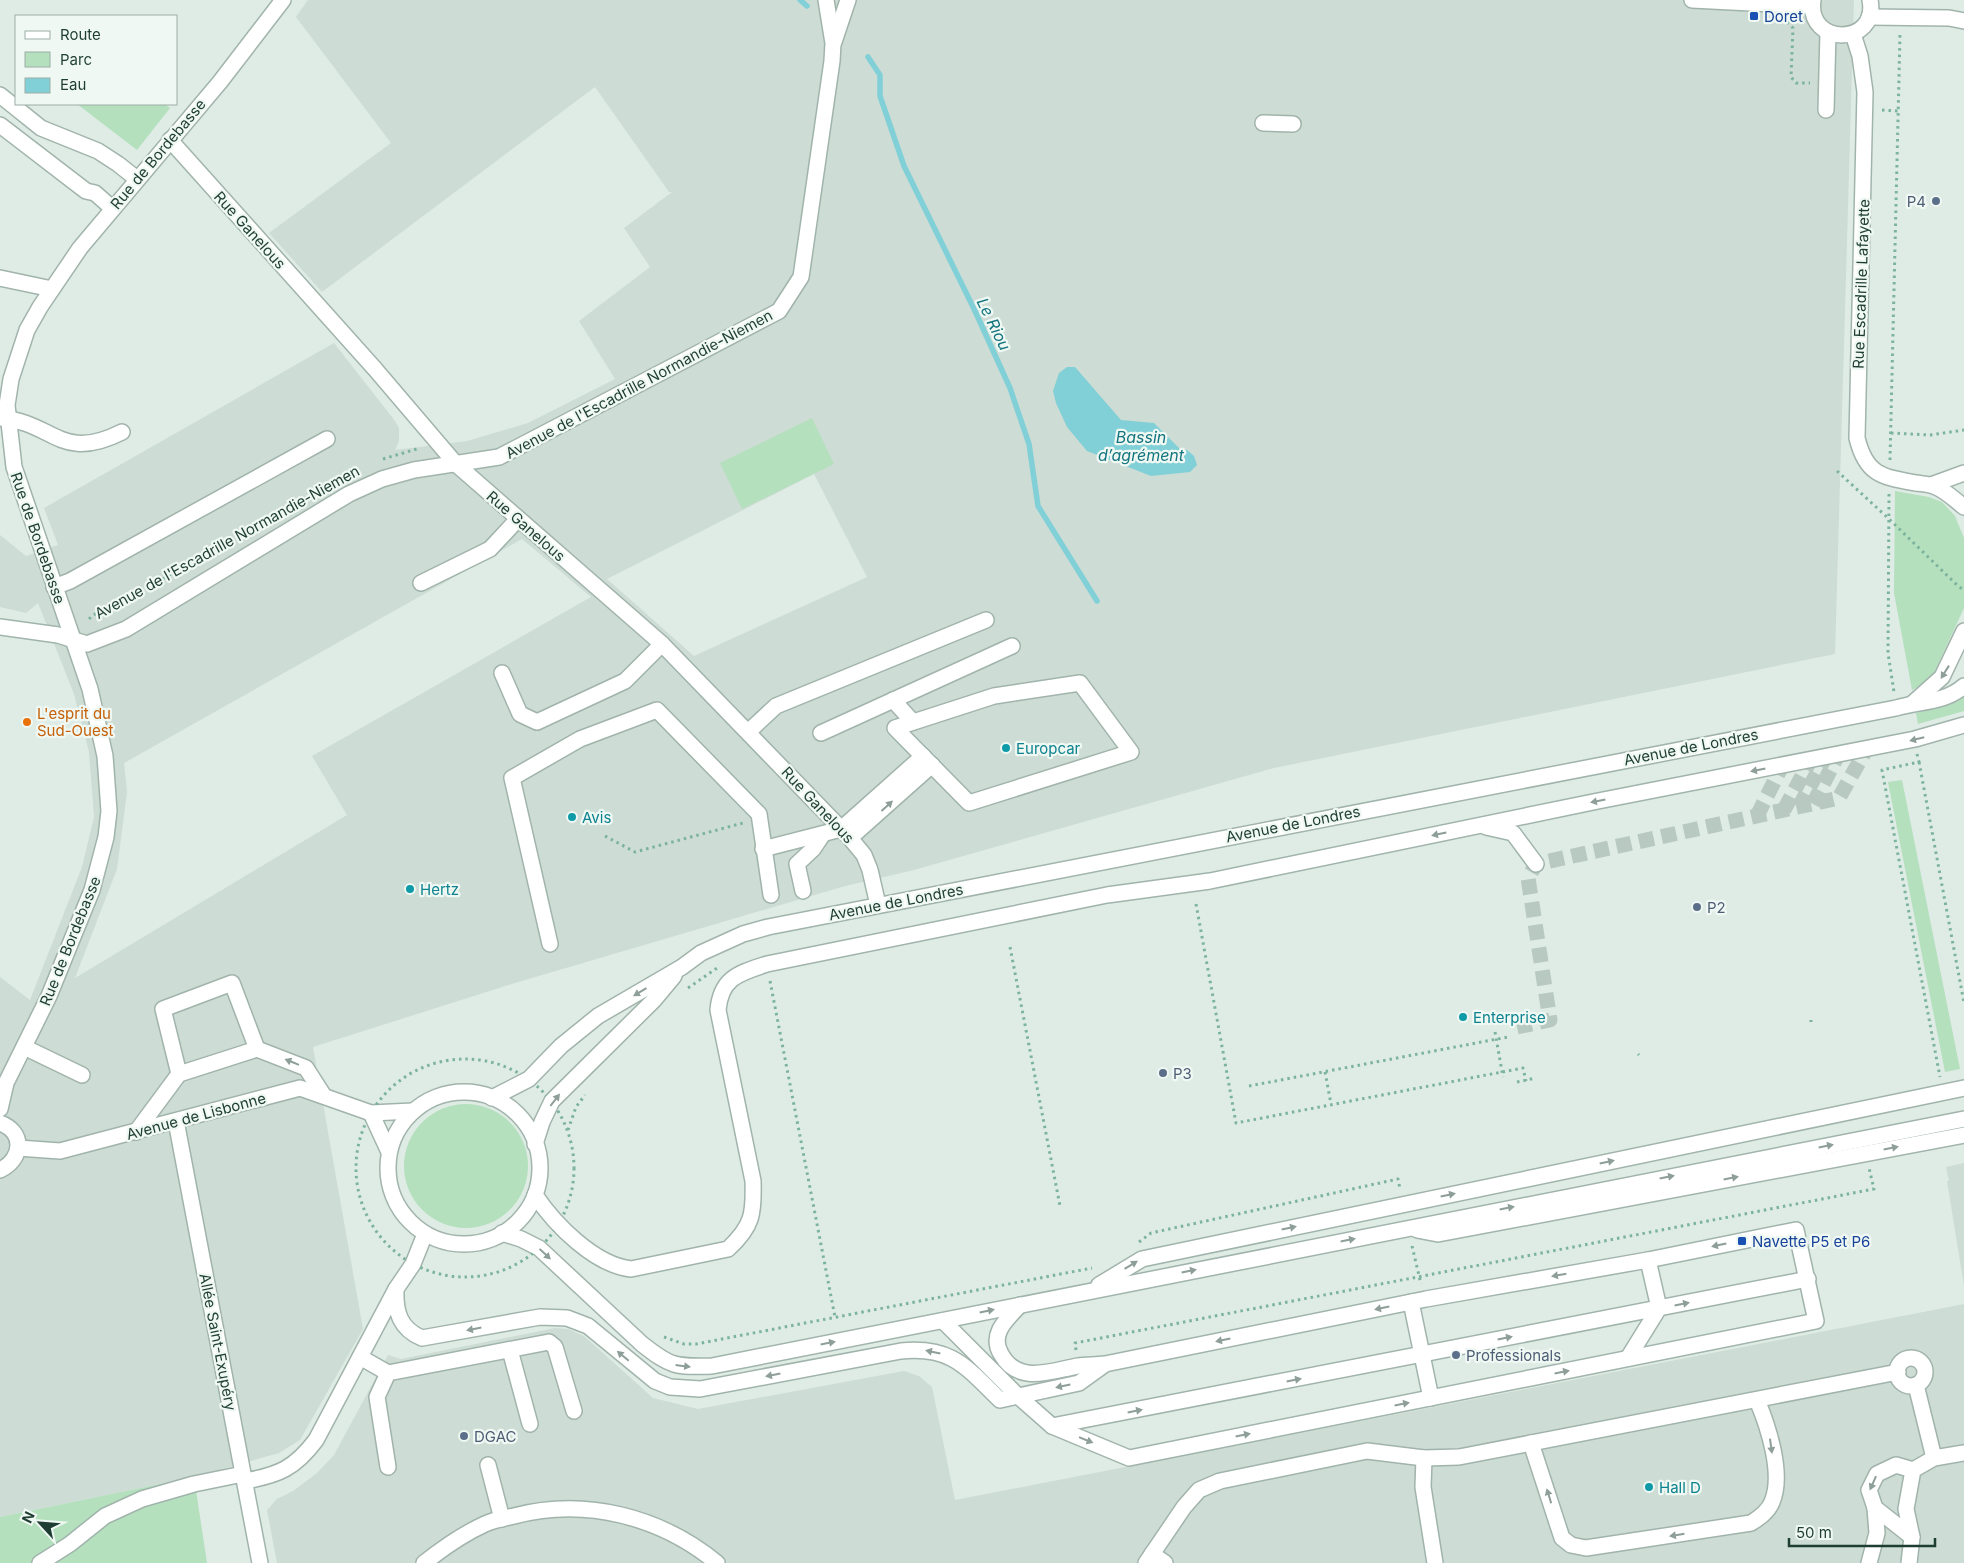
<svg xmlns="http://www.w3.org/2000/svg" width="1964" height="1563" font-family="Inter,sans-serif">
<rect width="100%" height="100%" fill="#dfece5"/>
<g fill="#cddcd4" fill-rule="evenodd">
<path d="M308,0H1854L1835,654L1274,768L914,870L845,886L515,983L313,1047L363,1329L300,1440L279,1453L194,1477L0,1517V977L30,1000L82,867L94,817L89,752L74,694L38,603L26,613L0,607V535L26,556L58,545L44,508L334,343L395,421L399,428V441L395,450L467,441L528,423L615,379L579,321L650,267L624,228L672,192H669L595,87L322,292L269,233L391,143L296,17ZM814,474L867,577L694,656L607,579ZM522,539L591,597L312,756L347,815L75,978L117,869L127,792L124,763Z"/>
<path d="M1964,1163V1286L1947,1181H1949L1946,1167Z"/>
<path d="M1964,1304V1563H277L267,1510L277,1499L293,1491L317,1473L334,1455L388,1355L401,1359L555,1328L568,1329L584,1336L653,1398L698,1409L904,1371L919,1376L932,1387L955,1500Z"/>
</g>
<g fill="#b5e0be">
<path d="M77,104H165L170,108L137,150Z"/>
<path d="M812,418L834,464L742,509L720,463Z"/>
<path d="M1895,491L1929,497L1942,502L1955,516L1964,538V608L1934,673L1924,684L1912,690L1894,593Z"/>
<path d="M1964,695V711L1918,724L1916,713L1938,708Z"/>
<path d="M1902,780L1960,1069L1945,1072L1888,782Z"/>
<circle cx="466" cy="1166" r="62"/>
<path d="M194,1477L207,1563H0V1517Z"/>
</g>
<path fill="#81d0d7" d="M1067,367H1075L1121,420L1154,423L1180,449L1187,450L1194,456L1197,465L1190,472L1151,476L1087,451L1067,427L1056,403L1053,391L1059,373Z"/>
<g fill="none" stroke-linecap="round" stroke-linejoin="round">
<g stroke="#81d0d7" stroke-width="5.5">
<path d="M800,0L807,6"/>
<path d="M868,57L880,75V96L904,166L975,311L1010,388L1029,444L1038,506L1097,601"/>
</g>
<g stroke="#b8c9c1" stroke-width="15" stroke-dasharray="15 8" stroke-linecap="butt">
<path d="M1813,804L1839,753"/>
<path d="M1799,807L1826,756"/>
<path d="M1784,810L1811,759"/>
<path d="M1757,816L1783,764"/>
<path d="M1517,1027L1550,1020L1528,878L1536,864L1839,798L1867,748"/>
</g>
<g stroke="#a1b4ac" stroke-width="18">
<g id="minor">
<path d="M1692,0L1812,6"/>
<path d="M1813,0C1806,47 1879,46 1870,0"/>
<path d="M1869,17L1949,18L1964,21"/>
<path d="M1853,34L1860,56L1865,92L1857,438C1866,475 1882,477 1916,483C1923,484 1930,484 1936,487C1946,491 1955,500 1964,507"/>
<path d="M834,42L848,0"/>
<path d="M0,95L41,128L98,151L118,164L137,179"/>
<path d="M1826,110L1828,32"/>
<path d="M1263,123L1293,124"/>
<path d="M0,125L86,191L95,193L112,208"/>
<path d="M170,140L375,369L456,464L662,644L850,838L864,855L870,870L878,905"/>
<path d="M0,278L52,289"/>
<path d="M0,418C54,422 60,463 122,432"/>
<path d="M1931,485L1964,473"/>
<path d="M421,583L490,549L518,519"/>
<path d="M54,587L70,581L327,439"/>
<path d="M0,627L58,635L87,644L126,629L349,494L382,479L414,470L499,457L779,311L801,277L832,61L833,43L826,0"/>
<path d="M502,673L520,714L537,722L625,681L662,644"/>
<path d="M1080,683L1131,752L969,803L895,728L994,696Z"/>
<path d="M893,700L913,722"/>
<path d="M1913,703L1942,677L1964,631"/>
<path d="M748,732L776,706L986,620"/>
<path d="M821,733L1012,646"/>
<path d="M1486,827L1513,833L1536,864"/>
<path d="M850,838L932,765"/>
<path d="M763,849L841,829L923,756"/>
<path d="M803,891L797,864L813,849L823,834"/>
<path d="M550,944L512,778L580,739L657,710L759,814L771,895"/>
<path d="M24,1047L82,1075"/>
<path d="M179,1074L163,1009L232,983L257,1049"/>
<circle cx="464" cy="1168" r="76"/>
<path d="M492,1098L529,1079L561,1046L598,1016L682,967L701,953L743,934L768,927L1896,708C1919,701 1945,703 1964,686"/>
<path d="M0,1109L6,1083L49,996L92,890L106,837L109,811L105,756L90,689L14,467L7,405L11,379L27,330L40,307L80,248L220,82L283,0"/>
<path d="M371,1113L389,1152"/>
<path d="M176,1121L260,1563"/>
<path d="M0,1123C25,1132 23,1159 0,1170"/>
<path d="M136,1132L179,1074L257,1049L306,1068L324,1096"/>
<path d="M535,1144L542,1122L552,1101L654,1000L674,976"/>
<path d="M18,1148L60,1151L300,1088L371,1113L413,1111"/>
<path d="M535,1195C555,1225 595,1265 631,1269L728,1249C753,1226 754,1213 753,1181L718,1010C721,977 740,973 767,964L1107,895L1210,881L1598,801L1915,739L1964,725"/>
<path d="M1417,1230L1438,1234L1964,1135"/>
<path d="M502,1233L521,1239L539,1248L642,1344C671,1367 675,1367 712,1366L1964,1119"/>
<path d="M1099,1285L1142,1259L1964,1088"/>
<path d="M396,1289C395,1312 400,1329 422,1338L540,1317L567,1318L588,1326L655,1381L670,1387L700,1389L901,1351C952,1346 966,1367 1000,1400L1079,1383L1104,1365"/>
<path d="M1411,1302L1431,1398"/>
<path d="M943,1321L1017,1395L1052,1426L1129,1458L1816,1321L1796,1230L1648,1260L1426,1299L1105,1364C1096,1365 1086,1365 1078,1366C1050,1371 1018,1385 1001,1354C989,1334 1007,1319 1020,1305"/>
<path d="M510,1350L530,1424"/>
<path d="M360,1357L388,1373"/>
<path d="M1628,1358L1659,1308L1648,1260"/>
<circle cx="1911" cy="1372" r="14"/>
<path d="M1916,1385L1934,1458"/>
<path d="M1052,1426L1808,1279"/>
<path d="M1531,1443L1562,1538L1571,1545L1586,1548L1751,1523C1759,1518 1768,1512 1772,1502C1784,1474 1768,1426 1757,1400"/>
<path d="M1424,1458L1423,1487L1435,1563"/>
<path d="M488,1465L502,1519"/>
<path d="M388,1467L377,1397L388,1373L549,1342L555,1347L574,1411"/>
<path d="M1913,1470L1906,1509L1912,1537L1875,1508L1869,1490L1877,1474L1896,1465L1913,1470L1934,1458L1964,1453"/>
<path d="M245,1481C279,1475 295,1468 316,1440L396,1289L413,1264L425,1234"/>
<path d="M1152,1554L1165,1563"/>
<path d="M40,1563L70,1544L105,1516L142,1499L194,1484L243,1474"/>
<path d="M424,1563C443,1548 463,1534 485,1524C494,1520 505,1518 514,1516C586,1497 661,1517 717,1563"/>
<path d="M1146,1563L1184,1507L1199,1490L1220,1481L1367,1451L1424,1458L1459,1457L1898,1372"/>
<path d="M1869,1563L1877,1533L1875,1508"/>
<path d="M1909,1563L1912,1537"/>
</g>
</g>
<g stroke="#7cb39e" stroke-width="3" stroke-dasharray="2.5 4" stroke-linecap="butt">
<path d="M1787,22L1793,28L1791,77L1796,83H1810"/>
<path d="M1882,110L1899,111"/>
<path d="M1891,433L1930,435L1964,430"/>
<path d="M383,459L420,448"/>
<path d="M1890,460L1900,34"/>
<path d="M1837,471L1888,518L1958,586L1964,590"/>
<path d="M1889,494L1888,653L1894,692"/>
<path d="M89,619L93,615L113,607L328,485"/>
<path d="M1917,754L1919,762L1882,770L1940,1077"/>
<path d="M1919,762L1964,1003"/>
<path d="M605,836L635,852L743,823"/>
<path d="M1196,904L1236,1123L1523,1068L1526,1081"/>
<path d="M1010,947L1060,1206"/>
<path d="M770,981L835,1317"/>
<path d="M688,988L720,966"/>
<path d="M1811,1020V1022"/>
<path d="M1495,1032L1503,1077"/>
<path d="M1638,1054L1639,1055"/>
<circle cx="465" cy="1168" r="109"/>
<path d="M1325,1072L1331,1104"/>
<path d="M1517,1082L1536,1078"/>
<path d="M1249,1086L1508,1037"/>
<path d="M568,1130L576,1107L585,1095"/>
<path d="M1139,1242L1151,1233L1398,1179L1400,1189"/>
<path d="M1412,1246L1421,1284"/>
<path d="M664,1337L684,1344H696L1092,1268"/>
<path d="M1076,1350L1075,1343L1874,1189L1869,1168"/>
</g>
<use href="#minor" stroke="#fff" stroke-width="15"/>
</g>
<defs><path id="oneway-solid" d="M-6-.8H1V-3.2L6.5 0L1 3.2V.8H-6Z" transform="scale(1.25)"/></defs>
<g fill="#8e9e99">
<use href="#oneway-solid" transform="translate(1945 672) rotate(122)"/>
<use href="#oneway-solid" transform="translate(1917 739) rotate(166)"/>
<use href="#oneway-solid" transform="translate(1758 770) rotate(169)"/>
<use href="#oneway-solid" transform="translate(1598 801) rotate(169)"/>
<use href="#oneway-solid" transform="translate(887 806) rotate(-42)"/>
<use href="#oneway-solid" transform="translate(1439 834) rotate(168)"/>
<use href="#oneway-solid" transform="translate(640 992) rotate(149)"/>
<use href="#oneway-solid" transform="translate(292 1062) rotate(-158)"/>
<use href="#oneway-solid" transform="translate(555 1100) rotate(-52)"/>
<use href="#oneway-solid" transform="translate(1826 1146) rotate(-11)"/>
<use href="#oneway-solid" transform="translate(1891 1148) rotate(-11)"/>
<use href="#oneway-solid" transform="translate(1607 1162) rotate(-12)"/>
<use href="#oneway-solid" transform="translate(1667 1177) rotate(-11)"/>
<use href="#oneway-solid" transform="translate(1731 1178) rotate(-11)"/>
<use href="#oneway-solid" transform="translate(1448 1195) rotate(-12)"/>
<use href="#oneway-solid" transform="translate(1507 1208) rotate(-11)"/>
<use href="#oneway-solid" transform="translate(1289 1228) rotate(-12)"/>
<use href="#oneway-solid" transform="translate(1348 1240) rotate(-11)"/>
<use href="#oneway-solid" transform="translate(1719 1245) rotate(168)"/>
<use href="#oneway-solid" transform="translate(545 1254) rotate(43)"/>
<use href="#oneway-solid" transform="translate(1131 1265) rotate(-31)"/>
<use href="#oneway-solid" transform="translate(1189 1271) rotate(-11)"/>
<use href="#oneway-solid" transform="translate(1559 1275) rotate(170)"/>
<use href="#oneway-solid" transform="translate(1682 1304) rotate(-11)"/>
<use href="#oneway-solid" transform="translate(1382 1308) rotate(168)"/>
<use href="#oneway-solid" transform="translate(987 1311) rotate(-12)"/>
<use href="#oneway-solid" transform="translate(474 1329) rotate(169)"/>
<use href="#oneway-solid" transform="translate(1505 1338) rotate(-11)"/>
<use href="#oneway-solid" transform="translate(1223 1340) rotate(168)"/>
<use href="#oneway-solid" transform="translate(828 1343) rotate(-11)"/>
<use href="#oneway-solid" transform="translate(933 1352) rotate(-168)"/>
<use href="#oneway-solid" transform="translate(623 1356) rotate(-140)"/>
<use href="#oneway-solid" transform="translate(683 1366) rotate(7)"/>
<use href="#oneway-solid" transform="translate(1562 1372) rotate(-11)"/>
<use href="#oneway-solid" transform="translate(773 1375) rotate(169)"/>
<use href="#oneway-solid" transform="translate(1294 1380) rotate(-11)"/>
<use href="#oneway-solid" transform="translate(1063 1386) rotate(168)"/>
<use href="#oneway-solid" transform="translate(1402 1404) rotate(-11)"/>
<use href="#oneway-solid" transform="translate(1135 1411) rotate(-11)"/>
<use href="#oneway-solid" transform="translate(1243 1435) rotate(-11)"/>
<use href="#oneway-solid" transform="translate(1086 1440) rotate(22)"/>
<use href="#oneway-solid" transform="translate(1771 1446) rotate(82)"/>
<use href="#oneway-solid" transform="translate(1873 1483) rotate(114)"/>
<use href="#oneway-solid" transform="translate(1549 1496) rotate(-107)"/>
<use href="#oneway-solid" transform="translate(1677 1535) rotate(171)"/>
</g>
<g fill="#1a4fb4" stroke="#f0f8f3" stroke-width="2">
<rect x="1749" y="11" width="10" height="10" rx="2.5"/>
<rect x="1737" y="1236" width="10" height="10" rx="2.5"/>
</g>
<g fill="#5c6f8a" stroke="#f0f8f3" stroke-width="2">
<circle cx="1936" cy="201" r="5"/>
<circle cx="1697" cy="907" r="5"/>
<circle cx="1163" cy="1073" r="5"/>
<circle cx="1456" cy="1355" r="5"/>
<circle cx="464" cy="1436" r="5"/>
</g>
<circle fill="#e8710a" stroke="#f0f8f3" stroke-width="2" cx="27" cy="722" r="5"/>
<g fill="#0f9aa8" stroke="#f0f8f3" stroke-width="2">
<circle cx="1006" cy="748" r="5"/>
<circle cx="572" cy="817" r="5"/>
<circle cx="410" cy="889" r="5"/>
<circle cx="1463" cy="1017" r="5"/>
<circle cx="1649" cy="1487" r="5"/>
</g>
<g text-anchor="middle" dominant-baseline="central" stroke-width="4.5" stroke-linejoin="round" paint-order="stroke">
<g font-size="15" fill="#164399" stroke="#f0f8f3" text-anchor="start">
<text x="1764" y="16">Doret</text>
<text x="1752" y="1241">Navette P5 et P6</text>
</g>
<g font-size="15" fill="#1e3e33" stroke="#f0f8f3">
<text transform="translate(158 154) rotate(-50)">Rue de Bordebasse</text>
<text transform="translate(250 230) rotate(48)">Rue Ganelous</text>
<text transform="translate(1861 284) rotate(-88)">Rue Escadrille Lafayette</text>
<text transform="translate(639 384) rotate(-28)">Avenue de l'Escadrille Normandie-Niemen</text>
<text transform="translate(526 526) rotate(41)">Rue Ganelous</text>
<text transform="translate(38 538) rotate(71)">Rue de Bordebasse</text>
<text transform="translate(227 542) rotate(-29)">Avenue de l'Escadrille Normandie-Niemen</text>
<text transform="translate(1691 747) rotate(-11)">Avenue de Londres</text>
<text transform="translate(818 805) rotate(47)">Rue Ganelous</text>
<text transform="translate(1293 824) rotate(-11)">Avenue de Londres</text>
<text transform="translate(896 902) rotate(-11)">Avenue de Londres</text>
<text transform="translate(70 941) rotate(-68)">Rue de Bordebasse</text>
<text transform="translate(196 1116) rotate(-15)">Avenue de Lisbonne</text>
<text transform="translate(218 1342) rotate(79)">Allée Saint-Exupéry</text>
</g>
<g font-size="15" fill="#4e5e75" stroke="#f0f8f3" text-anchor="start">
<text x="1926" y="201" text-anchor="end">P4</text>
<text x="1707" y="907">P2</text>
<text x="1173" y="1073">P3</text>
<text x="1466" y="1355">Professionals</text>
<text x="474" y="1436">DGAC</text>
</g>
<g font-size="15" fill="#c56008" stroke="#f0f8f3" text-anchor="start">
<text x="37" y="713">L'esprit du<tspan x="37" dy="17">Sud-Ouest</tspan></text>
</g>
<g font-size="15" fill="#0d838f" stroke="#f0f8f3" text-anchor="start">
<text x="1016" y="748">Europcar</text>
<text x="582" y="817">Avis</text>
<text x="420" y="889">Hertz</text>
<text x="1473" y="1017">Enterprise</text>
<text x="1659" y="1487">Hall D</text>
</g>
<g font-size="16" font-style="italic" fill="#13757f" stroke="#f0f8f3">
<text transform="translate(994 324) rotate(64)">Le Riou</text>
<text x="1141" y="437">Bassin<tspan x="1141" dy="18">d’agrément</tspan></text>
</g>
</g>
<rect x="15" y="15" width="162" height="90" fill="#f0f8f3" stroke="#9caea6"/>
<rect x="25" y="31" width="25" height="8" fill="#ffffff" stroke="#9caea6"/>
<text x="60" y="40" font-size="15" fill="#1e3e33">Route</text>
<rect x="25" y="52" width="25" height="15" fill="#b5e0be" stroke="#9caea6"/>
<text x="60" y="65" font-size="15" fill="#1e3e33">Parc</text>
<rect x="25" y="78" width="25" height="15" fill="#81d0d7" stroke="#9caea6"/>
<text x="60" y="90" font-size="15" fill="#1e3e33">Eau</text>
<g transform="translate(40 1523) rotate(296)" stroke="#f0f8f3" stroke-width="4" paint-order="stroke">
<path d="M0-4L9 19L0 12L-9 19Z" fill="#1e3e33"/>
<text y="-8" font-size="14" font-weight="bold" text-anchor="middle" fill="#1e3e33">N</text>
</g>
<path d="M1789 1538v8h146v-8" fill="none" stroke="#1e3e33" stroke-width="2.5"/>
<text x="1796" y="1538" font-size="15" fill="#1e3e33" stroke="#f0f8f3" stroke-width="4" paint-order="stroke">50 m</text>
</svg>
